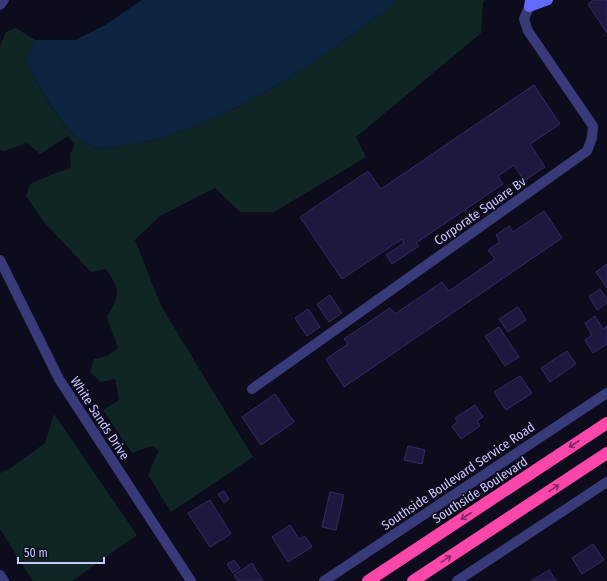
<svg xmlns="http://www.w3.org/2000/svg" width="607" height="581" font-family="'Fira Sans Condensed',sans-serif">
<rect width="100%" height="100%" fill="#0d0c1c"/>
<g fill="#0f2624">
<path d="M396,0H485L483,2L481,33L356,137L366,157L274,212H240L215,188L160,216L135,240L161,306L253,457L171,512L148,475L159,450L151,446L132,453L103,410L119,400L115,379L101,382L90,372L94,359L107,356L118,348L107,317C120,294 121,291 106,269L91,272L43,221L26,196L30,184L53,174L71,168L70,154L75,144L68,136L40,154L27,143L4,151L0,150V46L6,32L16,28L35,40L25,61C38,84 56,118 75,136C79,141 90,145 96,148C104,150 118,146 126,145C222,131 315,63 391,6Z"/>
<path d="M54,414L137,535L72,581H33L0,529V473L11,468L45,443Z"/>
</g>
<path fill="#0c2440" d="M142,0H396L391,6C315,63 222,131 126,145C118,146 103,150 96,148C90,145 79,141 75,136C56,117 38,84 25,61L35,40H75L105,25Z"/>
<g fill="#1d183d" stroke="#332b68">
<path d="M593,0H607V33L588,4Z"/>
<path d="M534,85L560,124L530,144L545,167L524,181L514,165L498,176L503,184L416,243L419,246L392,264L386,255L404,243L402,239L342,279L300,217L368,171L381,189Z"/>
<path d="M544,211L562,238L344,387L326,359L348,344L344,339L390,308L395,314L442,282L449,291L495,259L488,250L500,242L496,235L509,226L513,232Z"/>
<path d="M607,264V288L596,272Z"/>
<path d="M600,289L607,299V303L597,310L589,296Z"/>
<path d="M330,295L342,313L329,322L317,304Z"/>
<path d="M518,307L526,320L508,332L499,319Z"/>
<path d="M308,309L320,327L307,336L295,318Z"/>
<path d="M595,316L603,329L607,326V344L593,353L585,340L592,335L585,323Z"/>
<path d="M499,327L519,357L505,366L485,336Z"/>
<path d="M567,351L576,364L550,382L541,368Z"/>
<path d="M520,376L532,393L506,410L494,392Z"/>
<path d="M275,394L294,422L261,445L242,417Z"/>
<path d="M475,405L483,417L477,421L480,426L461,439L452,426L458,422L455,418Z"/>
<path d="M408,446L425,450L422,464L404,460Z"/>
<path d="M224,491L229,499L224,503L218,494Z"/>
<path d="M330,492L344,495L336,530L322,527Z"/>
<path d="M210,500L231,534L210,547L188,513Z"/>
<path d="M290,525L299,539L305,536L312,547L288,562L272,537Z"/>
<path d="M593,544L604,560L582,574L572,558Z"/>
<path d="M234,560L240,568L233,573L227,564Z"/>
<path d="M252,563L263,581H238L234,575Z"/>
<path d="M549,570L556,581H531Z"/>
</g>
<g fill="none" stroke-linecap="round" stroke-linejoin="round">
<g stroke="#383a7a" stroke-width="10">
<path d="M0,5L4,0"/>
<path d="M0,260L59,379L191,581"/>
<path d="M252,389L587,151L592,138L593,126L528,31L524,19L529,7"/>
<path d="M0,575L4,581"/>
<path d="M324,581L607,393"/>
<path d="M457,581L607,482"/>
</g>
<path stroke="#6269fb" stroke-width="10" d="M530,0L529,7L548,0"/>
<g stroke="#fb46aa" stroke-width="12">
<path d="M368,581L607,423"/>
<path d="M413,581L607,453"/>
</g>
</g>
<defs><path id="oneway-shaft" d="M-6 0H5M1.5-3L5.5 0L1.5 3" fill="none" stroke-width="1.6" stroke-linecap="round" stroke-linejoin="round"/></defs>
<g stroke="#842963">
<use href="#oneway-shaft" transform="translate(574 444) rotate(147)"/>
<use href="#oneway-shaft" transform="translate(554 488) rotate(-34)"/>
<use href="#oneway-shaft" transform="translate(466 516) rotate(147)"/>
<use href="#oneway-shaft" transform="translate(446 559) rotate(-34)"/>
</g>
<g text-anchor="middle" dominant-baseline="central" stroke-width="3" stroke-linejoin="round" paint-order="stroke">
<g font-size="13" fill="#cbc8fe" stroke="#0d0c1c">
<text transform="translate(480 211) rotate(-35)">Corporate Square Bv</text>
<text transform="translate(100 418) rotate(57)">White Sands Drive</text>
<text transform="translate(458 476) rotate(-34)">Southside Boulevard Service Road</text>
<text transform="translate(480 490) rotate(-33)">Southside Boulevard</text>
</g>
</g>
<path d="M18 557v6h86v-6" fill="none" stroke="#cbc8fe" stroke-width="2"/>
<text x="24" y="557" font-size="12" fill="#cbc8fe" stroke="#0d0c1c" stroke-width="3" paint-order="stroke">50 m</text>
</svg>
